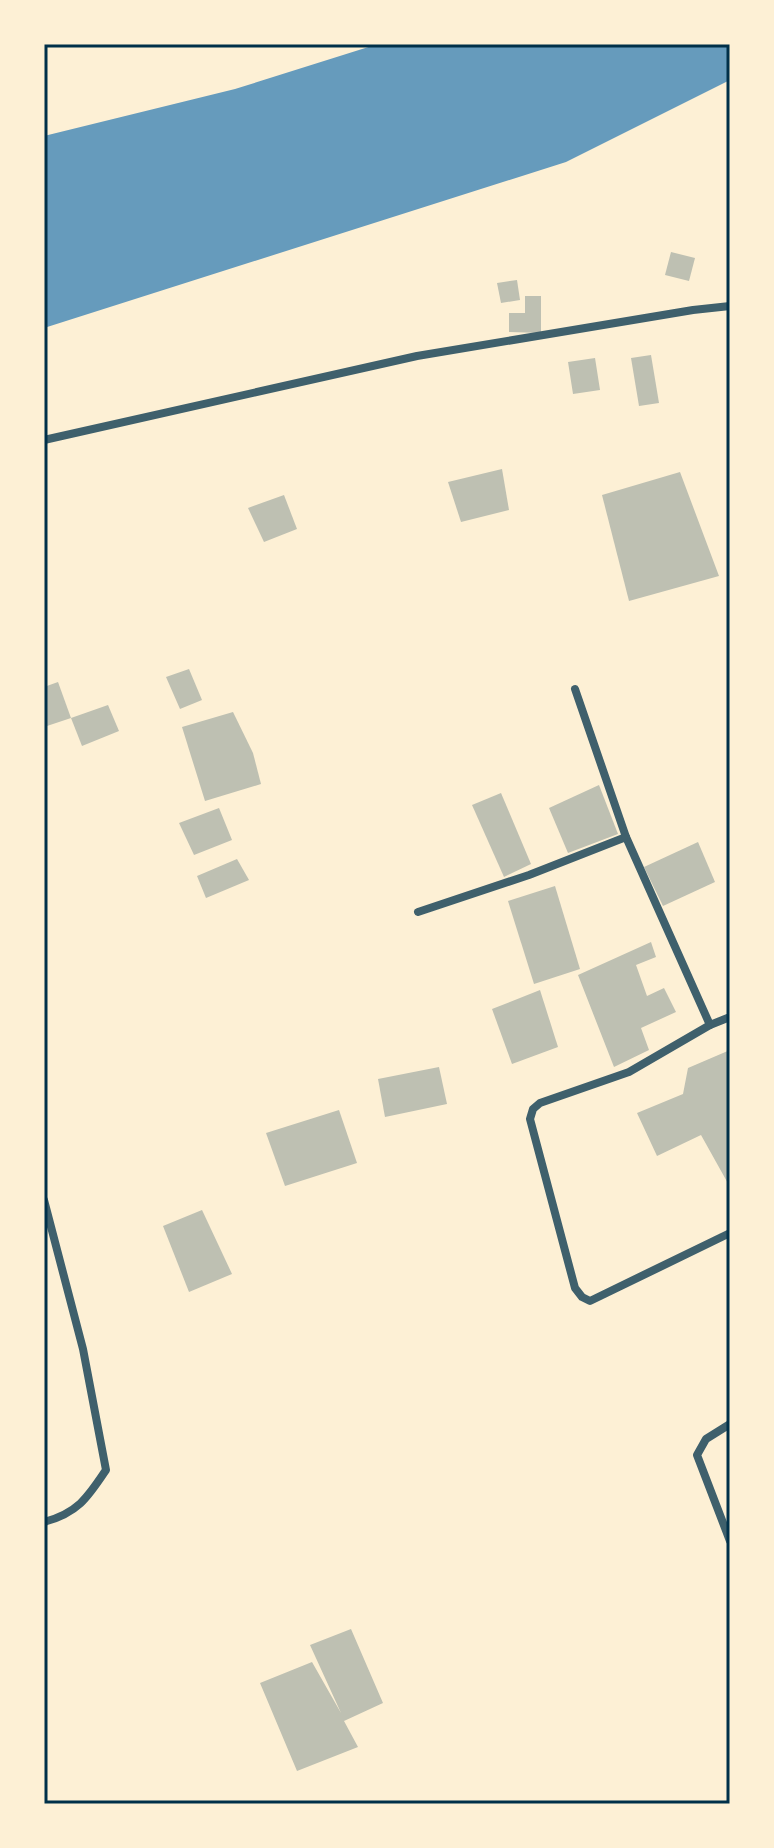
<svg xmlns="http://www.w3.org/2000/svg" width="774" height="1848" font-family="'Asap Condensed',sans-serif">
<rect width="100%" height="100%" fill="#fdf0d5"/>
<path fill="#669bbc" d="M378,44H730V80L566,162L44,328V136L235,89Z"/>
<g fill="#bec0b2">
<path d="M671,252L695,258L689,281L665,275Z"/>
<path d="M517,280L520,300L501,303L497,283Z"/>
<path d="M525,296H541V333L509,332V313H525Z"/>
<path d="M651,355L659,403L639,406L631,358Z"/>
<path d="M595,358L600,390L573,394L568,362Z"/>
<path d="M502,469L509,510L461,522L448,482Z"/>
<path d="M680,472L719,576L629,601L602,495Z"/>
<path d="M284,495L297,529L264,542L248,508Z"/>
<path d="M189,669L202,700L180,709L166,677Z"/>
<path d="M58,682L71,718L44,727V687Z"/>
<path d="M108,705L119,731L82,746L71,718Z"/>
<path d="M233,712L253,753L261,784L205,801L182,727Z"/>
<path d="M599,785L618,834L568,853L549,808Z"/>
<path d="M501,793L531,864L504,877L472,805Z"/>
<path d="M219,808L232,840L194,855L179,823Z"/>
<path d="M698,842L715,882L663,906L644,867Z"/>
<path d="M237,859L249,880L206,898L197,876Z"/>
<path d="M555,886L580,969L534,984L508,901Z"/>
<path d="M651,942L656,957L636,965L647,996L664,988L676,1012L641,1028L649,1050L614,1067L578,975Z"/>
<path d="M540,990L558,1047L512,1064L492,1009Z"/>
<path d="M730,1050V1187L701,1135L657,1156L637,1113L683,1094L688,1068Z"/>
<path d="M439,1067L447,1104L385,1117L378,1079Z"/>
<path d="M339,1110L357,1163L285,1186L266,1133Z"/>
<path d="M202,1210L232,1274L189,1292L163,1226Z"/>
<path d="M351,1629L383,1703L344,1721L358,1747L297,1771L260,1683L312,1662L341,1713L310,1645Z"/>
</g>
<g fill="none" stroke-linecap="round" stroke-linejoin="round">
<g stroke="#3f606c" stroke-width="8">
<path d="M44,440L417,356L693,310L730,306"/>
<path d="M575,689L626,837L710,1025L730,1017"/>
<path d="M418,912L529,875L626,837"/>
<path d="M710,1025L629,1072L540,1103L533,1109L530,1119L575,1288L582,1297L590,1301L730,1233"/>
<path d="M44,1200L83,1349L106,1470C88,1497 78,1513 44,1522"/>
<path d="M730,1424L706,1439L697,1455L730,1541"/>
</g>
</g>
<rect width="774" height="1848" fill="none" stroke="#fdf0d5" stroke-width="92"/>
<rect x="46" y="46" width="682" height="1756" fill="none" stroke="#003049" stroke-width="3"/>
</svg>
